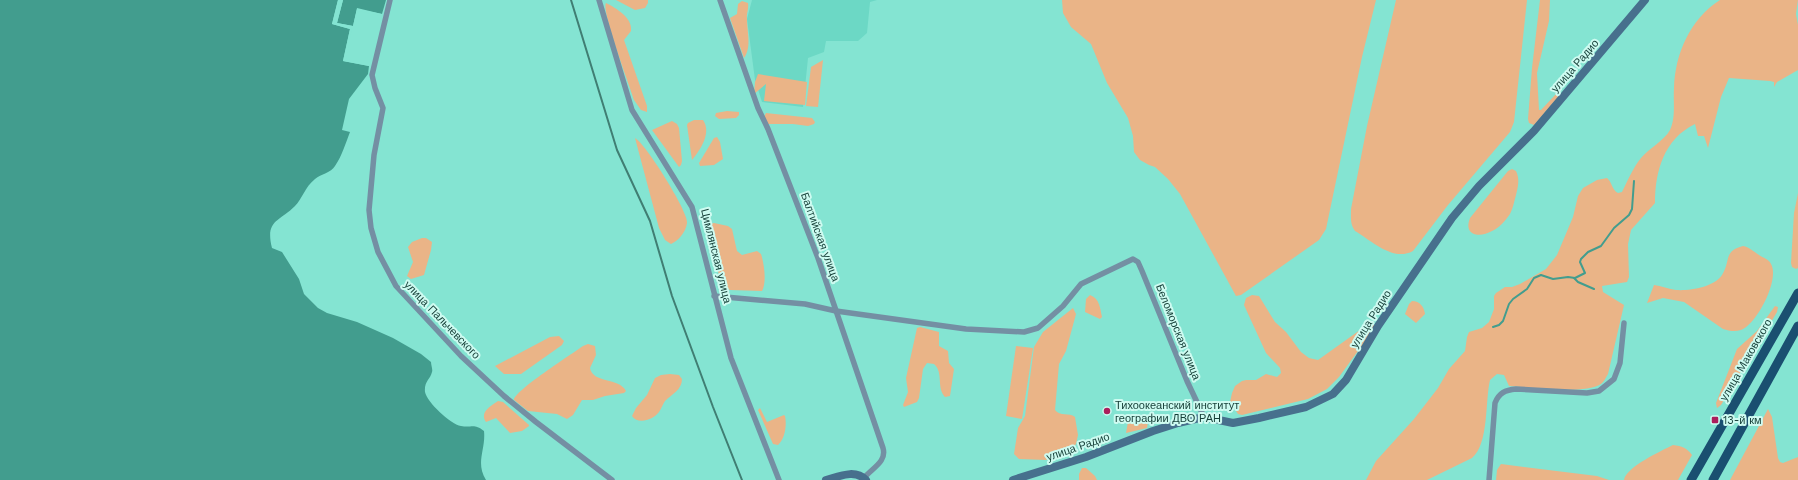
<svg xmlns="http://www.w3.org/2000/svg" width="1798" height="480" font-family="'Work Sans',sans-serif">
<rect width="100%" height="100%" fill="#84e4d2"/>
<path fill="#6cd8c5" d="M752,0H877L870,2L867,33L858,41H826L824,52L808,58L803,107L762,102L755,80L747,19Z"/>
<g fill="#eab487">
<path d="M616,0H648V3L645,8L635,10Z"/>
<path d="M1062,0H1376L1362,57L1326,229L1319,240L1241,295L1236,296L1180,194L1168,179L1155,167L1149,165L1140,160L1134,152L1133,136L1128,118L1107,83L1091,44L1071,27L1063,13Z"/>
<path d="M1396,0H1527L1514,122L1510,132L1448,205L1413,251C1393,262 1372,241 1355,231C1350,224 1351,218 1351,209L1367,126Z"/>
<path d="M1540,0H1550L1549,21L1537,73L1539,110H1541L1557,93L1560,95L1534,125L1529,123L1528,119L1532,68Z"/>
<path d="M1720,0H1798L1796,14L1798,25V70L1777,82L1774,87V82L1770,81L1729,78L1721,97L1708,148L1704,136H1698L1695,124C1664,139 1655,171 1655,203L1631,230L1628,244L1629,277L1627,282L1602,286L1603,292L1624,305L1608,374C1606,377 1604,382 1601,384C1584,395 1530,387 1509,386L1504,375L1497,374L1490,380C1485,401 1489,444 1472,458L1427,480H1366L1376,461L1414,419L1438,388L1449,369L1465,351L1467,337L1469,332L1482,328L1489,322L1494,309V296L1496,293L1505,287H1512L1520,284L1546,269L1557,255L1573,217L1578,196L1583,188L1597,180L1607,178C1612,182 1612,190 1618,193L1622,192C1628,180 1633,168 1641,158C1649,148 1664,141 1670,130C1676,117 1673,102 1674,88C1675,54 1690,19 1720,0Z"/>
<path d="M742,1L748,3C749,9 746,14 747,19C747,32 752,47 744,58L730,18L737,14L738,4Z"/>
<path d="M606,3C616,8 633,18 631,31L624,40L647,106V112L641,110L634,100C630,86 601,11 606,3Z"/>
<path d="M823,60L818,107L806,106L811,67Z"/>
<path d="M758,74L807,82L805,105L764,101L766,84L754,94L755,82Z"/>
<path d="M727,111L739,112V115L736,118L719,119L715,116L716,113Z"/>
<path d="M766,113L812,118L815,122L814,124L808,126L793,124H768L764,117Z"/>
<path d="M694,120H703C712,133 700,150 692,160L687,125L688,123Z"/>
<path d="M672,121L677,124L679,128L682,161L681,165L679,167L652,130Z"/>
<path d="M717,137L720,142L723,159L714,165L700,166L699,163L714,138Z"/>
<path d="M635,138C645,143 688,211 687,223C686,232 678,241 671,244L665,240L659,228Z"/>
<path d="M1512,169L1516,171C1520,179 1518,187 1516,195C1514,202 1513,208 1510,214C1506,220 1499,228 1492,231C1480,238 1463,236 1470,218L1508,171Z"/>
<path d="M1798,193V268L1796,269L1792,267L1791,263L1794,213Z"/>
<path d="M714,223L728,226L732,229L737,251L742,255L757,251L761,254C764,263 767,282 762,291L730,290L724,287L719,275L707,228L710,224Z"/>
<path d="M422,238H426L432,242L431,250L424,275L411,279L407,276L413,262L408,247L412,242Z"/>
<path d="M1743,246C1749,247 1753,251 1759,255C1763,258 1769,259 1771,264C1780,279 1757,324 1741,330C1735,332 1729,331 1723,329L1684,302L1663,298L1647,303L1654,285C1661,286 1669,289 1676,290C1690,291 1714,287 1722,275C1731,261 1723,251 1743,246Z"/>
<path d="M1090,295C1100,299 1100,308 1102,317L1100,319L1085,312L1086,299Z"/>
<path d="M1252,295L1259,296L1275,322L1286,332L1301,352L1309,358L1318,360L1367,325H1374V329L1339,377L1327,389L1308,399L1242,415L1238,414L1230,402L1232,393L1235,386L1242,381L1246,380H1256L1266,374L1277,377L1281,373L1280,368L1266,353L1244,305L1246,298Z"/>
<path d="M1412,301C1420,301 1424,307 1425,314L1416,323L1405,314L1409,304Z"/>
<path d="M1775,306L1778,307L1777,312L1721,405L1717,408L1716,403L1737,349L1757,331Z"/>
<path d="M1073,308L1076,314L1066,351L1059,364L1055,410C1060,417 1069,412 1075,417L1078,435L1076,444L1072,449L1046,460L1019,459L1014,454L1018,428L1025,416L1034,347L1043,332Z"/>
<path d="M920,327L939,332V346L948,351L949,363L954,369L950,396L945,397C936,387 944,373 934,364L927,363L923,369L919,398L917,402L904,407L903,405L908,392L906,378L917,328Z"/>
<path d="M559,336L564,341L562,345L521,374H504L495,366L550,337Z"/>
<path d="M588,344L595,346L596,355L590,368C593,384 619,377 626,391L624,393L605,396L593,400H582L573,415L567,419L557,414L528,411L514,400C514,391 572,354 583,346Z"/>
<path d="M1016,346L1033,348L1022,419L1006,416Z"/>
<path d="M670,374L679,375L682,379C682,390 672,394 665,401C663,404 661,409 659,412C653,420 638,425 632,416L636,408L647,395L655,378L661,375Z"/>
<path d="M498,401L503,402L529,425V426L522,431L510,433L496,418L486,422C479,412 491,406 498,401Z"/>
<path d="M760,408L767,422L784,415L785,416C787,425 785,439 778,445L773,444L758,410Z"/>
<path d="M1768,409L1772,417L1778,458L1780,462L1783,463L1798,457V480H1730Z"/>
<path d="M1129,416H1140L1148,422L1147,428L1126,433Z"/>
<path d="M1673,445C1682,446 1687,448 1692,455L1678,480H1624C1626,467 1661,451 1673,445Z"/>
<path d="M1501,464L1597,476L1609,480H1496L1497,470Z"/>
<path d="M1082,468H1086L1095,476L1097,480H1079V474Z"/>
</g>
<g fill="#429d8e">
<path d="M0,0H338L332,24L350,29L343,61L369,66L368,74L349,99L342,130L350,132C346,142 342,156 335,166C331,173 321,174 315,179C305,187 302,199 295,206C279,222 265,220 272,248L282,252L299,279L304,294L318,308L327,313L357,322L393,338L421,354L431,362C431,365 433,370 432,372C430,380 424,381 425,392C427,402 450,424 461,426C472,428 474,423 484,431C486,450 475,462 486,480H0Z"/>
<path d="M343,0H386L382,14L357,9L353,26L337,23Z"/>
</g>
<path fill="#84e4d2" d="M338,0H340L334,23L341,0H343L337,23L353,26L357,8L382,14L381,16L358,11L354,26L352,28L346,59L370,65L369,66L343,61L350,29L332,24Z"/>
<g fill="none" stroke-linecap="round" stroke-linejoin="round">
<g stroke="#429d8e" stroke-width="2">
<path d="M1574,278L1578,282L1594,289"/>
<path d="M1493,327L1499,325L1503,321L1509,304L1513,299L1527,289L1534,278L1541,275L1553,279L1568,277L1575,278L1585,273L1580,262L1581,259L1588,252L1601,246L1614,228L1629,215L1632,209L1634,181"/>
</g>
<g stroke="#748fa3" stroke-width="5.5">
<path d="M390,0L372,75L375,88L383,108L374,155L369,210L371,228L378,252L396,286L461,356L504,396L536,422L612,480"/>
<path d="M599,0L632,110L692,207L731,358L779,480"/>
<path d="M720,0L758,108L768,129L818,258L883,448C887,462 872,468 864,478"/>
<path d="M714,296L805,304L836,311L966,329L1024,332L1038,328L1063,306L1081,284L1133,259L1138,262L1142,271L1187,381L1204,417"/>
<path d="M1489,480L1495,403C1499,393 1505,390 1516,389L1587,393L1599,391L1614,379L1620,363L1624,323"/>
</g>
<g stroke="#47708d" stroke-width="8">
<path d="M826,480C840,476 855,469 866,480"/>
<path d="M1013,480L1086,457L1153,431L1178,423L1204,417L1233,423L1259,418L1306,407L1333,394L1346,380L1378,326L1452,218L1479,186L1534,131L1645,0"/>
</g>
<g stroke="#1a4f70" stroke-width="9">
<path d="M1691,480L1798,293"/>
<path d="M1713,480L1798,326"/>
</g>
<path stroke="#407e73" stroke-width="2" d="M571,0L617,150L650,221L672,296L713,407L742,480"/>
</g>
<g fill="#ab1e5c" stroke="#cefbf1" stroke-width="1.5">
<circle cx="1107" cy="411" r="4"/>
<rect x="1711" y="416" width="8" height="8" rx="2"/>
</g>
<g text-anchor="middle" dominant-baseline="central" stroke-width="4" stroke-linejoin="round" paint-order="stroke">
<g font-size="11" fill="#153e37" stroke="#cefbf1">
<text transform="translate(1575 66) rotate(-49)">улица Радио</text>
<text transform="translate(820 237) rotate(70)">Балтийская улица</text>
<text transform="translate(716 256) rotate(76)">Цимлянская улица</text>
<text transform="translate(1371 319) rotate(-58)">улица Радио</text>
<text transform="translate(442 320) rotate(46)">улица Пальчевского</text>
<text transform="translate(1178 332) rotate(68)">Беломорская улица</text>
<text transform="translate(1746 360) rotate(-60)">улица Маковского</text>
<text transform="translate(1078 447) rotate(-19)">улица Радио</text>
</g>
<g font-size="11" fill="#153e37" stroke="#cefbf1" text-anchor="start">
<text x="1115" y="405">Тихоокеанский институт<tspan x="1115" dy="13">географии ДВО РАН</tspan></text>
<text x="1723" y="420">13-й км</text>
</g>
</g>
</svg>
